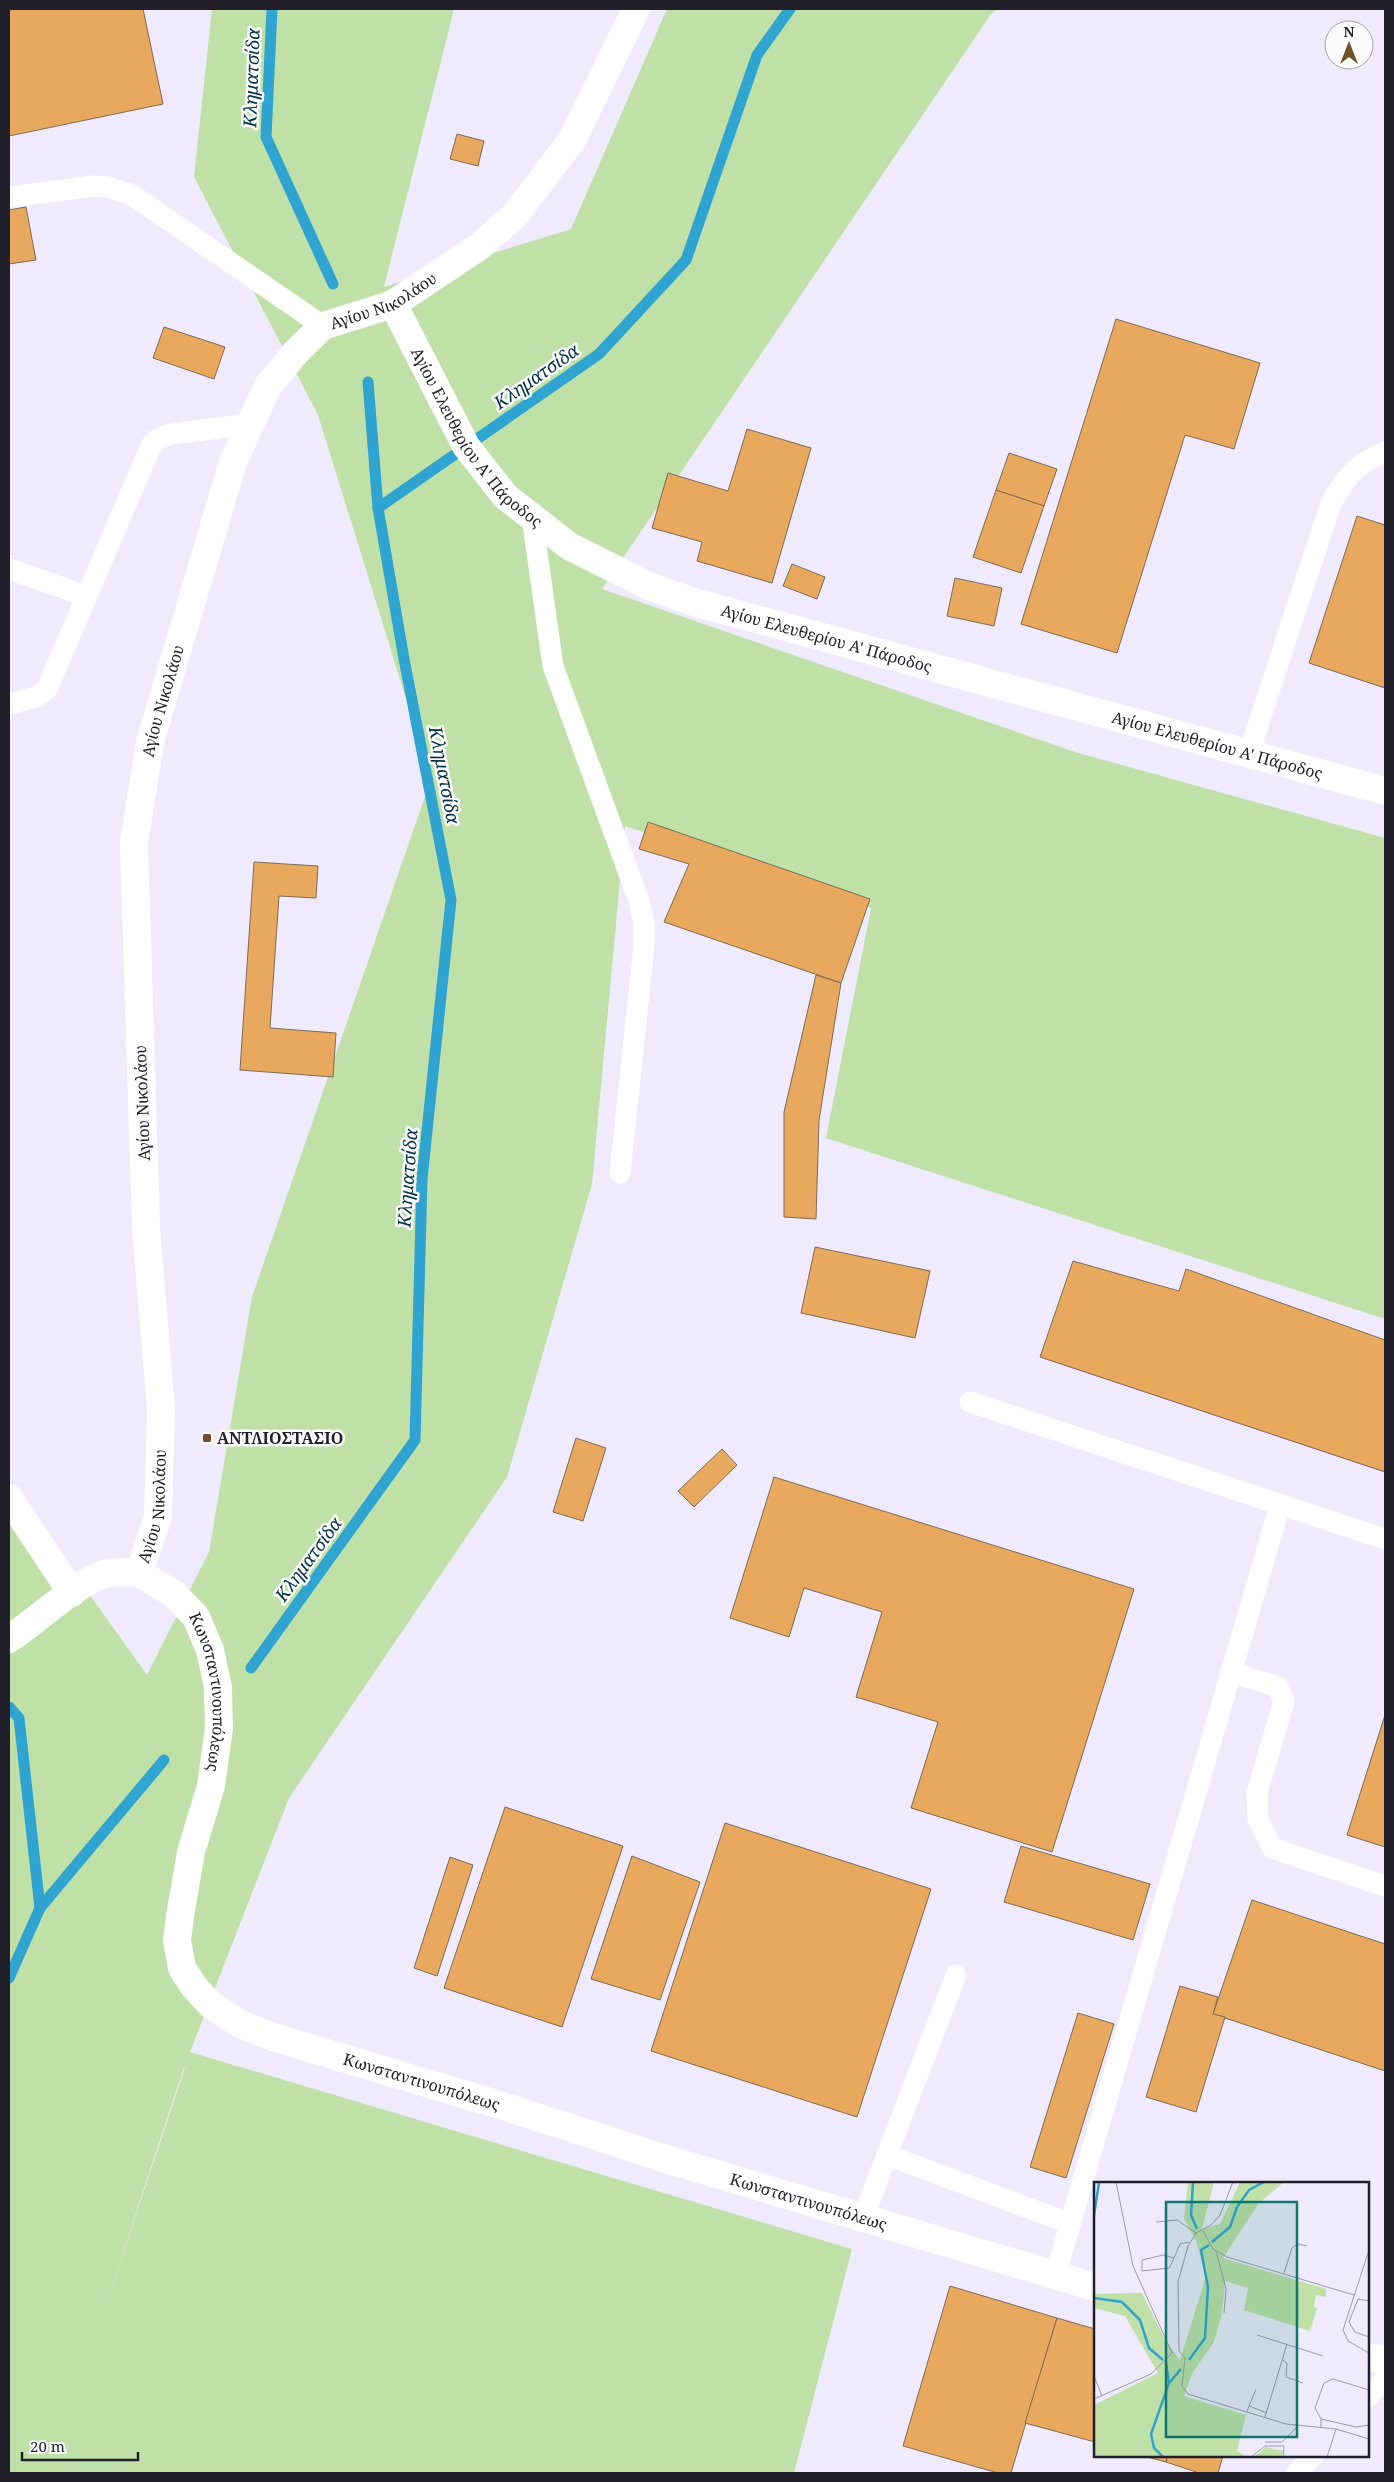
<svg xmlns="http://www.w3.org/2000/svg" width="1394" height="2482" font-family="'Noto Serif',serif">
<rect width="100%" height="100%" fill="#efebfc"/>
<path fill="#bfe0a7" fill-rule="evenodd" d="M212,9H454L384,287L571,229L667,9H997L991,14L602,589L1075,752L1385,838V1319L826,1138L871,908L625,826L592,1184L507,1477L289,1798L190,2052L852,2249L794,2473H9V1482L147,1675L209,1552L252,1297L431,779L318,415L194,177ZM184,2068H185L104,2311L176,2091Z"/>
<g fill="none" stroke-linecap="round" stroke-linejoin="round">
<g stroke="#30a4d1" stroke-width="11">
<path d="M272,9L266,137L333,284"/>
<path d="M368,382L378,508"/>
<path d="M251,1668L415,1440L422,1179L451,900L404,659L378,508L599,354L686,260L757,55L790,9"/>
<path d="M9,1707L19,1718L40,1908L9,1978"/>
<path d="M40,1908L164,1760"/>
</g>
</g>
<g fill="#e8a85e" stroke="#7d6b57">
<path d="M17,9H143L163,104L9,136V10Z"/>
<path d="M457,134L484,141L478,166L450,159Z"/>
<path d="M26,207L36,260L9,264V210Z"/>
<path d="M1116,319L1260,363L1234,449L1185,435L1117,653L1021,624Z"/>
<path d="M164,327L225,347L214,379L153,358Z"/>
<path d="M747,429L811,448L772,583L697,561L702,542L652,528L668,473L728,491Z"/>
<path d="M1009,453L1057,469L1044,506L996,490Z"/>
<path d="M996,490L1044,506L1021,573L973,557Z"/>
<path d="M1357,516L1385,525V688L1309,663Z"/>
<path d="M792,564L825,577L817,599L783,586Z"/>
<path d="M955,578L1002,588L994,626L947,616Z"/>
<path d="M648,822L870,899L841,983L664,922L689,864L639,849Z"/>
<path d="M254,862L318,866L316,898L279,896L270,1028L336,1033L333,1077L240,1070Z"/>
<path d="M816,975L841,983L819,1120L816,1219L784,1217V1112Z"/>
<path d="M815,1247L930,1271L915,1338L801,1313Z"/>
<path d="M1073,1261L1179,1291L1186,1269L1385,1340V1472L1040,1357Z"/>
<path d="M576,1438L606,1448L583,1521L553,1512Z"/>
<path d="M722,1449L737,1465L694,1507L678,1491Z"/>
<path d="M774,1477L1134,1589L1052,1852L911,1808L938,1722L856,1697L882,1612L804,1588L789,1637L730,1618Z"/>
<path d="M1385,1715V1847L1347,1835Z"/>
<path d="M505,1807L623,1846L562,2027L444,1988Z"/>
<path d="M725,1823L931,1889L857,2117L651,2051Z"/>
<path d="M1021,1846L1150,1884L1133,1940L1004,1902Z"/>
<path d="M632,1856L700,1882L660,2000L591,1979Z"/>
<path d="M450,1857L473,1865L437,1976L414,1968Z"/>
<path d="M1252,1900L1385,1944V2071L1213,2014Z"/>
<path d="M1180,1986L1218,1997L1213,2014L1225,2017L1196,2112L1146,2097Z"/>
<path d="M1078,2013L1114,2024L1066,2178L1030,2167Z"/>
<path d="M950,2286L1057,2318L1011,2473H998L903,2446Z"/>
<path d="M1057,2318L1095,2329V2442L1025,2423Z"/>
<path d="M1143,2456H1168L1166,2462Z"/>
<path d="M1168,2456H1223L1218,2473H1199L1166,2462Z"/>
</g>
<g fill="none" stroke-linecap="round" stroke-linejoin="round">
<g stroke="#fff" stroke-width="21">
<path d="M9,197L95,186L108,187L132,195L323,326"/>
<path d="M532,517L553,666L639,901L644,923V946L620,1173"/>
<path d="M9,569L86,596"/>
<path d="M9,704L36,697L47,689L151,446L156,440L170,434L251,424"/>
<path d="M1249,753L1330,506C1342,481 1358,462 1385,452"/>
<path d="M970,1402L1385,1539"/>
<path d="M1231,1672L1278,1687L1284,1701L1257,1793L1258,1819L1272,1848L1385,1886"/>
<path d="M887,2155L956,1975"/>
<path d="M863,2218L887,2155L1071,2224"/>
<path d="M1055,2276L1280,1505"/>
<path d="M1368,2397L1385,2379"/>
<path d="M1297,2473L1313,2456"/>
</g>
<g stroke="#fff" stroke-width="28">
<path id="s1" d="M393,304L466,446L505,496L569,546L649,586L694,602L1385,791"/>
<path d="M9,1498L72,1593"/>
</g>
<g stroke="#fff" stroke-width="28">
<path id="s2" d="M139,1573L158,1517L161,1409L146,1228L134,843L150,742L233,462L268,386L296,352L323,326L393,304L480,246L515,215L572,140L636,9"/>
<path id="s3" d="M139,1573L174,1594L196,1617L210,1650L218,1688L219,1728L211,1786L191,1852L180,1916L177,1940L182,1968L195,1988L211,2005L240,2024L273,2037L503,2106L666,2159L1095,2287"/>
<path d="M9,1639C35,1622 73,1586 101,1575C113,1571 127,1572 139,1573"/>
<path d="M1368,2357L1385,2360"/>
</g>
</g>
<rect fill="#735029" stroke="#fbfbfb" stroke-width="2" x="202" y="1433" width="10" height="10" rx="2.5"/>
<g text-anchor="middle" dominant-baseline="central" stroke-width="5" stroke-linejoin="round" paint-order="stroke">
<g font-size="16" fill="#211f29" stroke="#fbfbfb">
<text stroke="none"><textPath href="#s2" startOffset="1359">Αγίου Νικολάου</textPath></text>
<text stroke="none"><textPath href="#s1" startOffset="159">Αγίου Ελευθερίου Α' Πάροδος</textPath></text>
<text stroke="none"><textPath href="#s1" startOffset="579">Αγίου Ελευθερίου Α' Πάροδος</textPath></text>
<text stroke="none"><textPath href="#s2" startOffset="879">Αγίου Νικολάου</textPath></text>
<text stroke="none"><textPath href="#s1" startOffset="984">Αγίου Ελευθερίου Α' Πάροδος</textPath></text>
<text transform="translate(142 1103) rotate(-92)">Αγίου Νικολάου</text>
<text stroke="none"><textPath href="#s2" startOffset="69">Αγίου Νικολάου</textPath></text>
<text stroke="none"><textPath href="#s3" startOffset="150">Κωνσταντινουπόλεως</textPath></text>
<text stroke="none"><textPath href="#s3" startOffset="705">Κωνσταντινουπόλεως</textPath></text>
<text stroke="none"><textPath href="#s3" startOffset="1110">Κωνσταντινουπόλεως</textPath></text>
</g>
<g font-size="16" font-weight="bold" fill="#211f29" stroke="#fbfbfb" text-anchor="start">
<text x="217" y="1438">ΑΝΤΛΙΟΣΤΑΣΙΟ</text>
</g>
<g font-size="18" font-style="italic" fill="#003043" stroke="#fbfbfb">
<text transform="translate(251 78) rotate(-88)">Κληματσίδα</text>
<text transform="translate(536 376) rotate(-35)">Κληματσίδα</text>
<text transform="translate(445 775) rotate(79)">Κληματσίδα</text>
<text transform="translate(407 1178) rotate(-86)">Κληματσίδα</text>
<text transform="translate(308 1559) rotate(-54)">Κληματσίδα</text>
</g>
</g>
<g transform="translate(1094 2182)">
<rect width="275" height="275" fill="#efebfc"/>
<path d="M94,0H120L108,47L126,42L146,0H190L165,21L129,76L232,107V115L222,113L220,124L223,127L216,149L150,128L154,106L131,99L128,132L120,160L99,190L90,214L152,233L143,269L153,275H0V223L64,191L31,134L0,126V112L48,111L71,158L86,178L112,94L102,59L90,37ZM172,265L189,269L187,275H160Z" fill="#bfe0a7"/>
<path fill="none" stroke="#30a4d1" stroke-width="2.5" d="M99,0L97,33L103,47M0,33L5,1M118,60L136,45L143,25L155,8L170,0M0,116L28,120L46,138L55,166L69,178M95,178L111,156L114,105L107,68L115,63M76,200L87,187M69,275L60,266L57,252L75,201L72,181"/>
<path fill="none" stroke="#9d99a8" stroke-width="1" d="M22,0L39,84L78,171M62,40L83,38L102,51M109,49L119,67L133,75L260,113M275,68L249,148L254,159L275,171M122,69L132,107L130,131M80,76L69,73L48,78V89L75,86L76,85L86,62L95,60M190,91L198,66L204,62L213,64M275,119L264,117L255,140L261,150L275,155M163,153L229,174M85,169L91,176L88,204L94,212L192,242L242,247L275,257M85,169L84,100L94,64L102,51L117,43L126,33L139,0M188,178L193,181L192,195L209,201M0,194L8,214M0,217L57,192L79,170M155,224L162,207M153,230L155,224L173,231M171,235L193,162M227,237L262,245L275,243M227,246V237L221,226L230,201L239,197L275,208M171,260H188L204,244M157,275L171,264H190L189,275M233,275L242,247"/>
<path fill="#0f766e" fill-opacity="0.15" stroke="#0f766e" stroke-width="2.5" d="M72,20H203V255H72Z"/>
<rect width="275" height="275" fill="none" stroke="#211f29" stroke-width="2.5"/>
</g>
<rect width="1394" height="2482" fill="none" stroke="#211f29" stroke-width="20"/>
<g transform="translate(1349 45)"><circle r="24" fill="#fbfbfb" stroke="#a4a3a7"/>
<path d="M0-4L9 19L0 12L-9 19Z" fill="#735029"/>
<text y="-8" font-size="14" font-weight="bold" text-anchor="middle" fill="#211f29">N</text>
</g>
<path d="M22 2452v8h116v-8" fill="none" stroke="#211f29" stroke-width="2.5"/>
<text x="30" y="2452" font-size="15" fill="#211f29" stroke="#fbfbfb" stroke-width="4" paint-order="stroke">20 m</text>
</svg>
